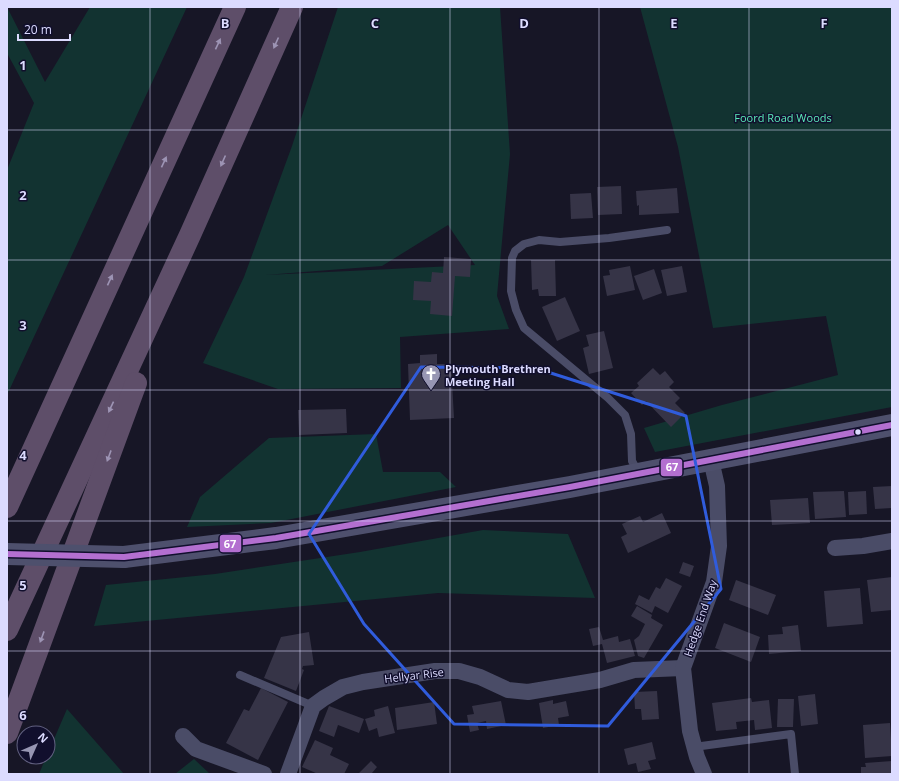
<svg xmlns="http://www.w3.org/2000/svg" width="899" height="781" font-family="'Open Sans',sans-serif">
<rect width="100%" height="100%" fill="#171626"/>
<g fill="#123331" fill-rule="evenodd">
<path d="M7,7L45,82L90,7H187L7,395V170L34,103L7,53Z"/>
<path d="M338,7H500L510,154L497,296L509,329L400,337L401,388L278,389L203,363L244,277L292,146ZM448,225L475,265L265,275L382,266Z"/>
<path d="M640,7H892V407L655,452L644,428L722,405L838,375L826,316L713,328L678,147Z"/>
<path d="M376,434L383,472H440L456,487L271,523L187,527L200,497L269,438Z"/>
<path d="M483,530L568,534L595,598L438,593L94,626L106,585L215,574L360,552Z"/>
<path d="M67,709L124,774H39L46,757H48V753Z"/>
<path d="M194,759L210,774H175Z"/>
</g>
<g fill="#363447">
<path d="M621,186L622,214L598,215L597,187Z"/>
<path d="M677,188L679,213L639,215V205L637,206L636,191Z"/>
<path d="M591,193L593,218L571,219L570,194Z"/>
<path d="M444,257L471,259L470,277L455,276L452,316L430,314L431,301L413,300L414,281L431,282L432,272L443,273Z"/>
<path d="M531,260H555L556,296H539L538,289L532,290Z"/>
<path d="M630,266L635,290L607,296L603,276L610,275L609,270Z"/>
<path d="M682,266L687,292L667,296L661,270Z"/>
<path d="M654,269L662,293L643,300L634,276Z"/>
<path d="M565,297L580,331L557,341L542,307Z"/>
<path d="M604,331L613,368L589,374L583,348L589,346L586,335Z"/>
<path d="M437,354V364H451L454,418L410,420L408,364L420,363V355Z"/>
<path d="M653,368L660,375L665,371L674,382L669,387L680,398L675,403L685,413L671,427L646,401L642,405L631,393L639,386L637,383Z"/>
<path d="M346,409L347,433L299,435L298,410Z"/>
<path d="M892,486V508L875,509L873,487Z"/>
<path d="M844,491L846,517L815,519L813,492Z"/>
<path d="M866,491L867,514L849,515L848,492Z"/>
<path d="M808,498L810,523L772,525L770,500Z"/>
<path d="M662,513L671,533L628,553L621,537L627,534L622,524L640,516L643,522Z"/>
<path d="M683,562L694,566L690,577L679,573Z"/>
<path d="M892,577V610L871,612L867,580Z"/>
<path d="M666,578L682,586L668,613L655,606L652,613L635,604L639,595L649,600L656,587L660,589Z"/>
<path d="M736,580L776,595L768,615L729,600Z"/>
<path d="M860,588L863,624L827,627L824,591Z"/>
<path d="M637,606L652,615L651,618L663,625L644,658L638,656L634,640L639,636L645,624L631,616Z"/>
<path d="M724,623L760,637L751,662L715,648Z"/>
<path d="M798,625L801,651L769,654L768,635L783,634L782,627Z"/>
<path d="M599,627L603,640L618,636L619,642L630,639L635,656L607,663L602,644L593,646L589,629Z"/>
<path d="M309,632L314,665L303,666L302,669L304,670L296,691L264,678L281,637Z"/>
<path d="M261,688L288,702L258,760L226,743L244,709L249,711Z"/>
<path d="M657,691L659,719L642,720L641,709H635L634,692Z"/>
<path d="M815,694L818,724L801,726L798,696Z"/>
<path d="M751,698L752,702L769,700L772,728L755,730L754,720L736,722L737,729L716,731L712,703Z"/>
<path d="M778,699H794L793,727H777Z"/>
<path d="M553,700V704L566,701L569,716L558,718L559,725L543,728L539,703Z"/>
<path d="M501,701L506,725L487,729L486,721L477,723L479,730L470,732L467,715L474,714L472,706Z"/>
<path d="M434,702L437,724L397,730L395,708Z"/>
<path d="M329,706L364,719L359,733L338,725L334,737L319,731Z"/>
<path d="M388,706L395,733L379,737L377,728L369,731L365,719L375,716L374,710Z"/>
<path d="M890,723L892,756L865,758L863,725Z"/>
<path d="M315,740L333,748L330,755L349,764L344,774H318L302,767Z"/>
<path d="M652,742L656,759L648,761L651,769L638,772L636,763L628,765L624,749Z"/>
<path d="M371,761L377,767L372,773L373,774H358Z"/>
<path d="M892,761V774H861V767H866L865,763Z"/>
</g>
<g fill="none" stroke-linecap="round" stroke-linejoin="round">
<g stroke="#4a4c67" stroke-width="8">
<path d="M638,472L632,461L631,434L625,415L608,398L524,328L516,310L511,291L512,258L515,251L524,244L539,240L560,242L609,238L667,230"/>
<path d="M240,675L313,706"/>
<path d="M694,747L791,734L795,774"/>
</g>
<g stroke="#4a4c67" stroke-width="16">
<path d="M835,548L863,546L892,541"/>
<path d="M183,736L196,749L264,774"/>
<path d="M288,774L313,706L324,698L343,687L363,682L435,671H459L480,677L508,690L528,692L600,680L634,670L683,668"/>
<path d="M704,774L697,757L690,731L683,668L714,582L719,546L717,486L711,460"/>
</g>
<path stroke="#4e506d" stroke-width="22" d="M124,557L276,538L570,487L892,425"/>
<g stroke="#5e4e69" stroke-width="22">
<path d="M7,507L235,7"/>
<path d="M7,630L190,235L292,7"/>
<path d="M7,733L136,383"/>
</g>
<path stroke="#4e506d" stroke-width="22" d="M7,554L124,557"/>
<g stroke="#110f2d" stroke-width="9">
<path id="bus-1" d="M7,554L124,557L276,538L570,487L892,425"/>
</g>
<use href="#bus-1" stroke="#b36fd0" stroke-width="6"/>
</g>
<defs><path id="oneway-solid" d="M-6-.8H1V-3.2L6.5 0L1 3.2V.8H-6Z"/></defs>
<g fill="#9d94b4">
<use href="#oneway-solid" transform="translate(276 43) rotate(114)"/>
<use href="#oneway-solid" transform="translate(218 44) rotate(-65)"/>
<use href="#oneway-solid" transform="translate(223 161) rotate(114)"/>
<use href="#oneway-solid" transform="translate(164 162) rotate(-65)"/>
<use href="#oneway-solid" transform="translate(110 280) rotate(-65)"/>
<use href="#oneway-solid" transform="translate(111 407) rotate(115)"/>
<use href="#oneway-solid" transform="translate(109 456) rotate(110)"/>
<use href="#oneway-solid" transform="translate(42 637) rotate(110)"/>
</g>
<path fill="none" stroke="#305cdc" stroke-width="3" stroke-linejoin="round" d="M421,367L535,368L686,416L721,589L608,726L454,724L364,624L309,534Z"/>
<path fill="none" stroke="#dcdbff" stroke-width="1" stroke-opacity="0.55" d="M150,7V774M300,7V774M450,7V774M599,7V774M749,7V774M7,130H892M7,260H892M7,390H892M7,521H892M7,651H892"/>
<defs>
<g id="church-pin" transform="scale(1)"><path d="M0 17L-7.5 6A9.5 9.5 0 1 1 7.5 6Z" fill="#9796b3" stroke="#110f2d"/><path d="M-1.2-6h2.4v3.5h3.3v2.4h-3.3V6h-2.4V-.1h-3.3v-2.4h3.3Z" fill="#fff"/></g>
</defs>
<g fill-rule="evenodd">
<use href="#church-pin" x="431" y="374"/>
</g>
<circle fill="#dcdbff" stroke="#110f2d" stroke-width="1.5" cx="858" cy="432" r="3.5"/>
<g text-anchor="middle" dominant-baseline="central" stroke-width="3" stroke-linejoin="round" paint-order="stroke">
<g font-size="11" fill="#5aecb9" stroke="#110f2d">
<text x="783" y="117">Foord Road Woods</text>
</g>
<g font-size="11" font-weight="bold" fill="#dcdbff" stroke="#110f2d" text-anchor="start">
<text x="445" y="368">Plymouth Brethren<tspan x="445" dy="13">Meeting Hall</tspan></text>
</g>
<g font-size="11" fill="#dcdbff" stroke="#110f2d">
<text transform="translate(700 618) rotate(-71)">Hedge End Way</text>
<text transform="translate(414 675) rotate(-7)">Hellyar Rise</text>
</g>
</g>
<g font-size="13" text-anchor="middle" font-weight="bold" fill="#dcdbff" stroke="#110f2d" stroke-width="3" stroke-linejoin="round" paint-order="stroke">
<text x="225" y="28">B</text>
<text x="375" y="28">C</text>
<text x="524" y="28">D</text>
<text x="674" y="28">E</text>
<text x="824" y="28">F</text>
<text x="23" y="70">1</text>
<text x="23" y="200">2</text>
<text x="23" y="330">3</text>
<text x="23" y="460">4</text>
<text x="23" y="590">5</text>
<text x="23" y="720">6</text>
</g>
<g stroke="#110f2d" stroke-width="1.5">
<rect x="660" y="458" width="23" height="19" rx="4" fill="#b36fd0"/>
<rect x="219" y="534" width="23" height="19" rx="4" fill="#b36fd0"/>
</g>
<g font-size="11" text-anchor="middle" font-weight="bold" fill="#fff">
<text x="672" y="471">67</text>
<text x="230" y="548">67</text>
</g>
<rect width="899" height="781" fill="none" stroke="#dcdbff" stroke-width="16"/>
<g transform="translate(36 745) rotate(45)"><circle r="19" fill="#110f2d" stroke="#626181"/>
<path d="M0-3L7 15L0 10L-7 15Z" fill="#9796b3"/>
<text y="-6" font-size="11" font-weight="bold" text-anchor="middle" fill="#dcdbff">N</text>
</g>
<path d="M18 34v6h52v-6" fill="none" stroke="#dcdbff" stroke-width="2"/>
<text x="24" y="34" font-size="12" fill="#dcdbff" stroke="#110f2d" stroke-width="3" paint-order="stroke">20 m</text>
</svg>
